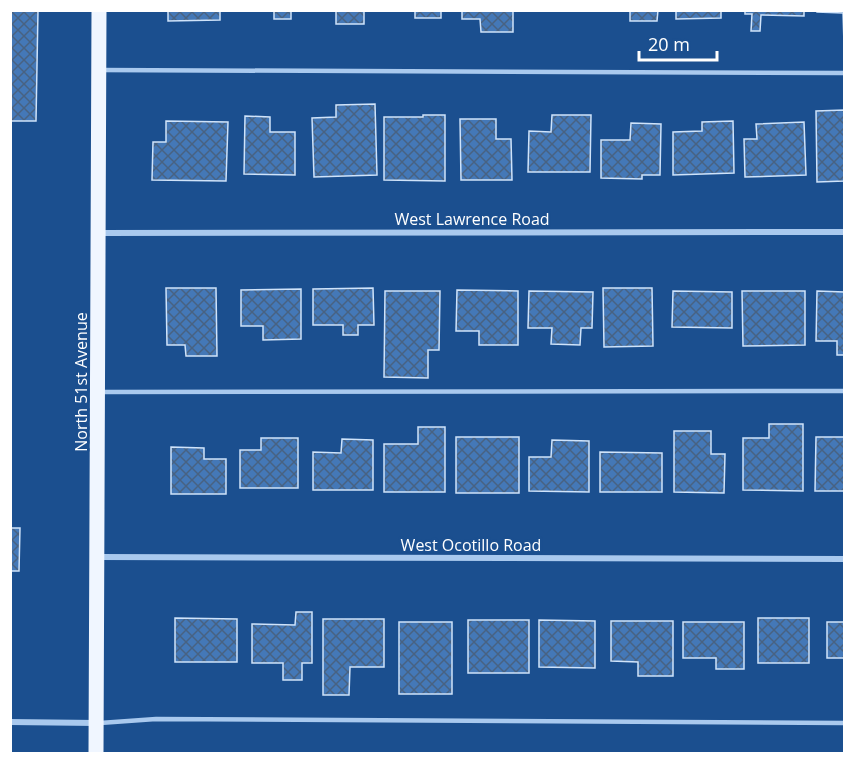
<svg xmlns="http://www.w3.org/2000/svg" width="855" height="764" font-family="'Open Sans',sans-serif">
<defs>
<pattern id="building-cross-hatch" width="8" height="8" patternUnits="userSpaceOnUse" patternTransform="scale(1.5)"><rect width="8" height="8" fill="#4478b7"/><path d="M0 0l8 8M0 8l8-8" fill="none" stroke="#486282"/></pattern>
</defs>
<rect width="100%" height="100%" fill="#1b4f8f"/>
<g fill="url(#building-cross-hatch)" stroke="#cfe3fa" stroke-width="1.5">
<path d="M10,10H38L36,121H10Z"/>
<path d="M168,10H220V20L168,21Z"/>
<rect x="274" y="10" width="17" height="9"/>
<rect x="336" y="10" width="28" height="14"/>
<rect x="415" y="10" width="26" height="8"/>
<path d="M462,10H513V32H481L480,19H462Z"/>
<path d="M630,10H658L657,21H630Z"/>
<path d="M676,10H721V18L676,19Z"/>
<path d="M745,10H804V16L761,15L760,31H751L752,14H745Z"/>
<path d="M817,10H844V44L843,13L817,12Z"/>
<path d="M375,104L377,175L314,177L312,118L336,117V105Z"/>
<path d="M844,110V181L817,182L816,111Z"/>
<path d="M423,115H445V181L384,180V117H423Z"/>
<path d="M552,115H591L590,172H528L529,131L551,132Z"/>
<path d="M245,116L270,117V132H295V175L244,174Z"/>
<path d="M460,119H496V139H511L512,180H461Z"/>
<path d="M166,121L228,122L226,181L152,180L153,142H166Z"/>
<path d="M733,121L734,173L673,175V132L702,131V122Z"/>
<path d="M804,122L806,175L745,177L744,139H757L756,124Z"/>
<path d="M631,123L661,124L660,175H642V179L601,178V140H630Z"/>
<path d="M166,288H216L217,356H186L185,345H167Z"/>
<path d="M373,288L374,325H358V335H343V325H313V289Z"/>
<path d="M603,288H652L653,346L604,347Z"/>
<path d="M301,289V339L263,340V326H241V290Z"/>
<path d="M457,290L518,291V345H479V331H456Z"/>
<path d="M385,291H440L439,350H428V378L384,377Z"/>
<path d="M529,291L593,292L592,328H581L580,345L551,344L552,328H528Z"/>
<path d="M673,291L732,292V328L672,327Z"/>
<path d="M742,291H805V345L743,346Z"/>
<path d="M817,291L844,292V355H837V341H816Z"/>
<path d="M769,424H803V491L743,490V438H769Z"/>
<path d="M418,427H445V492H384V444H418Z"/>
<path d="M674,431H711V454H725L724,493L674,492Z"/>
<rect x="456" y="437" width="63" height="56"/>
<path d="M816,437H844V491H815Z"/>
<path d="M261,438H298V488H240V450H261Z"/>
<path d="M342,439L373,440V490H313V452L341,453Z"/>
<path d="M552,440L589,441V492L529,491V457H551Z"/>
<path d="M171,447L204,448V459H226V494H171Z"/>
<path d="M600,452L662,453V492H600Z"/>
<path d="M10,528H20L19,571H10Z"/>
<path d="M296,612H312V663H302V680H283V663H252V624L295,625Z"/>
<path d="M175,618L237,619V662H175Z"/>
<rect x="758" y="618" width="51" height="45"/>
<path d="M323,619H384V667H350L349,695H323Z"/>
<rect x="468" y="620" width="61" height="53"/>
<path d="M539,620L595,621V668L539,667Z"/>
<path d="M611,621H673V676H638V662L611,661Z"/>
<rect x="399" y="622" width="53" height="72"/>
<path d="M683,622H744V669H716V658H683Z"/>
<rect x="827" y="622" width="17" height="36"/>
</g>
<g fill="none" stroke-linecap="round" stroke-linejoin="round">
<g stroke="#a9c9ee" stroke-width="4.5">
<path d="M100,70L844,73"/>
<path d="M101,392L844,391"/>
<path d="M100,723L156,719L844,723"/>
</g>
<g stroke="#a9c9ee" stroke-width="6">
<path d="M99,233L844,232"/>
<path d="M98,557L844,559"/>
<path d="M10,722L96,723"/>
</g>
<path stroke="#f0f6ff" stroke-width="15" d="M96,754L99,10"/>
</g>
<g text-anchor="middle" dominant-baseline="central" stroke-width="5" stroke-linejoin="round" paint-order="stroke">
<g font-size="16" fill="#fff" stroke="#1b4f8f">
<text x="472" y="219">West Lawrence Road</text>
<text transform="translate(81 382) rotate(-90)">North 51st Avenue</text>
<text x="471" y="545">West Ocotillo Road</text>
</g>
</g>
<rect width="855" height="764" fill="none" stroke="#ffffff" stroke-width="24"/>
<path d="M639 51v9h78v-9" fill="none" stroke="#ffffff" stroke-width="3"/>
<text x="648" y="51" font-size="18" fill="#ffffff" stroke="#1b4f8f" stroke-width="4.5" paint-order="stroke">20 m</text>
</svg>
